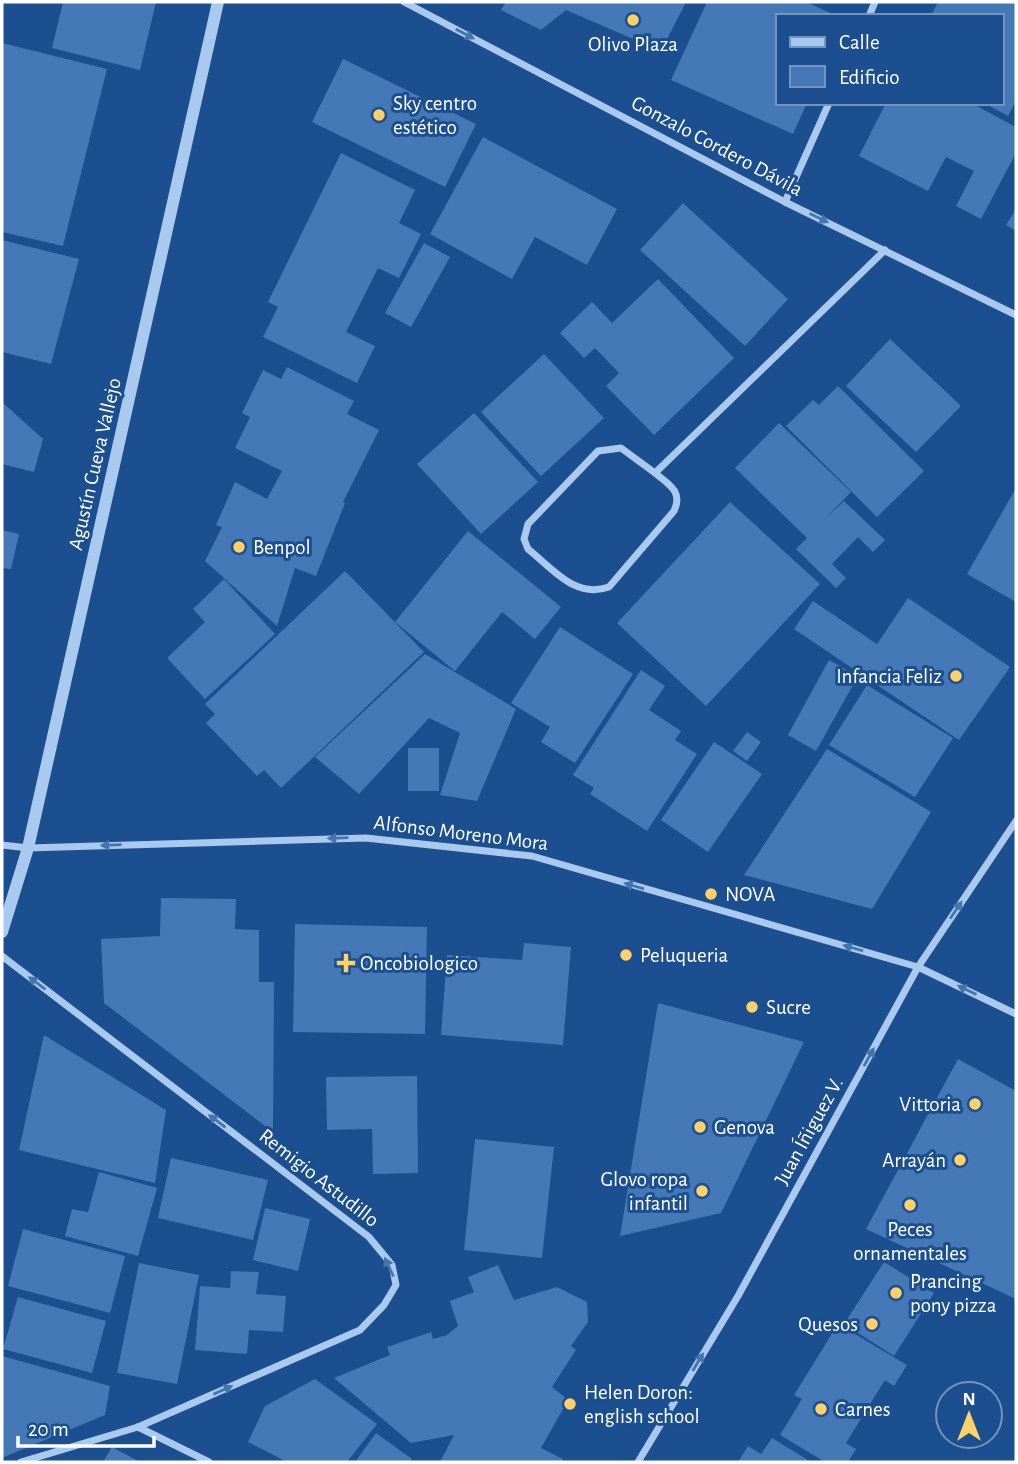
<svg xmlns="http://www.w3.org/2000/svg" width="1018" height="1464" font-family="'Alegreya Sans',sans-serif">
<rect width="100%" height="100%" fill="#1b4f8f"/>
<g fill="#4478b7">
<path d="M63,2H156L140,70L52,48Z"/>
<path d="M506,2H686L661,51L566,10L541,30L501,10Z"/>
<path d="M707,2H806L837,16H778V103H807L793,134L671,80Z"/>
<path d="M938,2H1016V101L1008,116L984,103H1002V16H931Z"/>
<path d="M2,43L107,69L63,246L2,232Z"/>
<path d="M343,59L476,124L445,187L312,122Z"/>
<path d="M886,103H971L1016,127V153L981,219L956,206L974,171L946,157L928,191L859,156Z"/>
<path d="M483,137L617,209L587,265L535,237L512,279L430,234Z"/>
<path d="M341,153L415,190L399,223L421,234L399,278L378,268L346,332L375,346L357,383L263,337L278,307L268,302Z"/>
<path d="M683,203L788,299L745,346L640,250Z"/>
<path d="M1016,209V231L1006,225Z"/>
<path d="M2,240L79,259L51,364L2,352Z"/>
<path d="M424,243L450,257L411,327L385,313Z"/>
<path d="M658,279L734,358L654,435L606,386L619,373L595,348L584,358L560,333L592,302L612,323Z"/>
<path d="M890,339L961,406L916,452L846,386Z"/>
<path d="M544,354L604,418L541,476L481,412Z"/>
<path d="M287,367L354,401L347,414L379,430L343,502L345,503L316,576L295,568L277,626L205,561L222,527L216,525L235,482L267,499L282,471L235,448L250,417L242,413L263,370L281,379Z"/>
<path d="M838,386L924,471L877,517L786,426L813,400L819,405Z"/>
<path d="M2,402L43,439L34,472L2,464Z"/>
<path d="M474,413L538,482L481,534L417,464Z"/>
<path d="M779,423L851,492L823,521L844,501L885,540L873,552L858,537L832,564L846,578L836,588L796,549L807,538L735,468Z"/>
<path d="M1016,488V602L967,574Z"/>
<path d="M730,502L820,584L706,706L617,623Z"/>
<path d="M2,530L19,534L11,569L2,568Z"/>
<path d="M468,531L561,607L535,639L502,612L455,671L395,622Z"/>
<path d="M345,571L424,652L281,788L264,770L257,776L206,723L215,714L205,704Z"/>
<path d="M224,579L275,634L205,699L167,658L205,622L193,609Z"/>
<path d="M908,598L1010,667L959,740L794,629L813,601L877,644Z"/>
<path d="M560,627L633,674L575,763L541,742L550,727L511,703Z"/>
<path d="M425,654L516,709L477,801L440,795L460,733L429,718L359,794L315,757Z"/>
<path d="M829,660L858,676L816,751L788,735Z"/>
<path d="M641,670L665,686L649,710L681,731L675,740L697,754L647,831L590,794L594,788L573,775Z"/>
<path d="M867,685L953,738L915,797L829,745Z"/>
<path d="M747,732L761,742L747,761L733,751Z"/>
<path d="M714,742L762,774L708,852L661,820Z"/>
<rect x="408" y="748" width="31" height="43"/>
<path d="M827,749L931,812L872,909L744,875Z"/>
<path d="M161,898L236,899L235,929L259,930V982H274L273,1132L104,1003L101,939L160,936Z"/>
<path d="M295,924L427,927L425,1034L293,1032Z"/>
<path d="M524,943L571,947L563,1045L441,1035L447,955L522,960Z"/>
<path d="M658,1003L804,1042L721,1213L620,1236Z"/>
<path d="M44,1035L166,1110L155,1183L19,1150Z"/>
<path d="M958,1059L1016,1091V1299L866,1229Z"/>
<path d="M417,1076L418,1173L373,1174L372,1129L327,1130L326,1077Z"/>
<path d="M475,1139L554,1147L542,1258L464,1250Z"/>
<path d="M171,1158L268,1180L253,1240L158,1218Z"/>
<path d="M99,1172L157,1188L138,1256L65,1236L72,1209L88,1212Z"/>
<path d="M265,1208L310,1219L298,1271L253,1260Z"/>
<path d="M23,1229L125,1256L110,1313L8,1286Z"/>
<path d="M884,1262L934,1293L894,1356L844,1324Z"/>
<path d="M139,1263L199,1275L177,1384L117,1373Z"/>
<path d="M498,1265L514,1300L557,1287L587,1302L588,1322L571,1346L576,1350L552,1387L568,1400L541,1448L563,1459L562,1462H440L454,1435L411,1443L334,1378L390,1355L387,1347L431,1332L433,1339L447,1335L458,1326L450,1301L474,1292L468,1277Z"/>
<path d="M231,1271L259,1272L256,1294L286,1296L283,1332L249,1330L247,1354L195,1350L200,1286L230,1288Z"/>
<path d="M18,1297L106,1321L92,1373L3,1349Z"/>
<path d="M838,1324L907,1365L894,1386L885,1380L846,1443L856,1449L848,1462H825L780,1435L802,1399L794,1395Z"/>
<path d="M2,1356L110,1386L105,1415L2,1458Z"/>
<path d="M315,1379L377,1424L347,1462H287L248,1442L265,1406Z"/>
<path d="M376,1433L412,1459L410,1462H355Z"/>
<path d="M772,1438L811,1462H738L748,1446L761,1454Z"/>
<path d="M112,1447L140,1462H103Z"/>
</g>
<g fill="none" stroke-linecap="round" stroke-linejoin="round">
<g stroke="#a9c9ee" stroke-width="7">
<path d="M404,2L785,202L1016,315"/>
<path d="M869,16L875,2"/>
<path d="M785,202L829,103"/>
<path d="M655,473L621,448L598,451L528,524L524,539L528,549C553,569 575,599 609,587L674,511C683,492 670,485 655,473L885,250"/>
<path d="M2,845L28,848L366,838L532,856L918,967L1016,1014"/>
<path d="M2,956L369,1237L392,1265L396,1285L384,1305L360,1330L138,1427L21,1462"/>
<path d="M138,1427L209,1462"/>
<path d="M638,1462L738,1296L918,967L1016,821"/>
</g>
<path stroke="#a9c9ee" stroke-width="12" d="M2,932L28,848L218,2"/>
</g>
<defs><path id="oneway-solid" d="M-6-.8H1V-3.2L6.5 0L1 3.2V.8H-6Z" transform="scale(1.75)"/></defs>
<g fill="#4674ac">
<use href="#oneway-solid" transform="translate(465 34) rotate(28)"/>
<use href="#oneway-solid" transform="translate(819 218) rotate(26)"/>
<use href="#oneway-solid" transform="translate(338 838) rotate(178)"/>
<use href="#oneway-solid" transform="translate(111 845) rotate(178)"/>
<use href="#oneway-solid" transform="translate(634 886) rotate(-164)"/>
<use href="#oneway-solid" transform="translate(956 910) rotate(-56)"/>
<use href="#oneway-solid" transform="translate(853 948) rotate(-164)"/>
<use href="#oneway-solid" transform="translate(37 983) rotate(-143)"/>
<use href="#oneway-solid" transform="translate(967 990) rotate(-154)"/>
<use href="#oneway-solid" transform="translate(869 1057) rotate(-61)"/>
<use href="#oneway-solid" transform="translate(217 1121) rotate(-143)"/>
<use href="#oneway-solid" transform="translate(389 1267) rotate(-115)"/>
<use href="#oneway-solid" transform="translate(698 1362) rotate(-59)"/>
<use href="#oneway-solid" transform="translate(223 1390) rotate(-24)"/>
</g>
<g fill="#ffd166" stroke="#1b4f8f" stroke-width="2.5">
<circle cx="633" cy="20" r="7"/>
<circle cx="379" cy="115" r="7"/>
<circle cx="239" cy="547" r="7"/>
<circle cx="956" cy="676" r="7"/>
<circle cx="711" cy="894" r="7"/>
<circle cx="626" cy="955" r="7"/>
<path d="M342.5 952.5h7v7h7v7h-7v7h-7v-7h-7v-7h7z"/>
<circle cx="752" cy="1007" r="7"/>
<circle cx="975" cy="1104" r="7"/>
<circle cx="700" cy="1127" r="7"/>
<circle cx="960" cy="1160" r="7"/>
<circle cx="702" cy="1191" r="7"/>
<circle cx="910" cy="1205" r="7"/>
<circle cx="896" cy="1293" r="7"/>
<circle cx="872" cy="1324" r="7"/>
<circle cx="570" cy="1404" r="7"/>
<circle cx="821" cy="1409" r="7"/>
</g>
<g text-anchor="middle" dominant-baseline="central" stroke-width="6" stroke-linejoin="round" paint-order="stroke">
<g font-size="21" fill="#fff" stroke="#1b4f8f" text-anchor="start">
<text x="633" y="44" text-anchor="middle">Olivo Plaza</text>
<text x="393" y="103">Sky centro<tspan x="393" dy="24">estético</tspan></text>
<text x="253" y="547">Benpol</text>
<text x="942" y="676" text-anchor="end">Infancia Feliz</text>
<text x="725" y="894">NOVA</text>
<text x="640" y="955">Peluqueria</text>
<text x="360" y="963">Oncobiologico</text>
<text x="766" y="1007">Sucre</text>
<text x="961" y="1104" text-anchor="end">Vittoria</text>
<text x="714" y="1127">Genova</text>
<text x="946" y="1160" text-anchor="end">Arrayán</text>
<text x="688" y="1179" text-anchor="end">Glovo ropa<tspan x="688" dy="24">infantil</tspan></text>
<text x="910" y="1229" text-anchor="middle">Peces<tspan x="910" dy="24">ornamentales</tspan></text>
<text x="910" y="1281">Prancing<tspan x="910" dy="24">pony pizza</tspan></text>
<text x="858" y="1324" text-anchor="end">Quesos</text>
<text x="584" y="1392">Helen Doron:<tspan x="584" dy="24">english school</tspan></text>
<text x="835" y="1409">Carnes</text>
</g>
<g font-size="21" fill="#fff" stroke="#1b4f8f">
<text transform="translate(717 146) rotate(28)">Gonzalo Cordero Dávila</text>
<text transform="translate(95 464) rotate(-77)">Agustín Cueva Vallejo</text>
<text transform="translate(461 833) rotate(7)">Alfonso Moreno Mora</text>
<text transform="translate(809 1131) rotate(-61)">Juan Íñiguez V.</text>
<text transform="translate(319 1178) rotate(38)">Remigio Astudillo</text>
</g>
</g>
<rect width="1018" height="1464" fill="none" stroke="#ffffff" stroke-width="7"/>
<rect x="776" y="14" width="228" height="91" fill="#1b4f8f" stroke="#7695bc" stroke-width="2"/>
<rect x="790" y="37" width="35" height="10" fill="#a9c9ee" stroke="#7695bc" stroke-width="2"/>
<text x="839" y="49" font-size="21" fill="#ffffff">Calle</text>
<rect x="790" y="66" width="35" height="21" fill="#4478b7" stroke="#7695bc" stroke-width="2"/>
<text x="839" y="84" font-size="21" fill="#ffffff">Edificio</text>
<g transform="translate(969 1415)"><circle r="33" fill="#1b4f8f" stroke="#7695bc" stroke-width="2"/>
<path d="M0-5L12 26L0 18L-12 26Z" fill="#ffd166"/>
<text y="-10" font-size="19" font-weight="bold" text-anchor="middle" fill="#ffffff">N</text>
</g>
<path d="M18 1436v10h136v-10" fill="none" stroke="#ffffff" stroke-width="3.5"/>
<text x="28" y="1436" font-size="21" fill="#ffffff" stroke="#1b4f8f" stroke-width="5" paint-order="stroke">20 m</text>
</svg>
